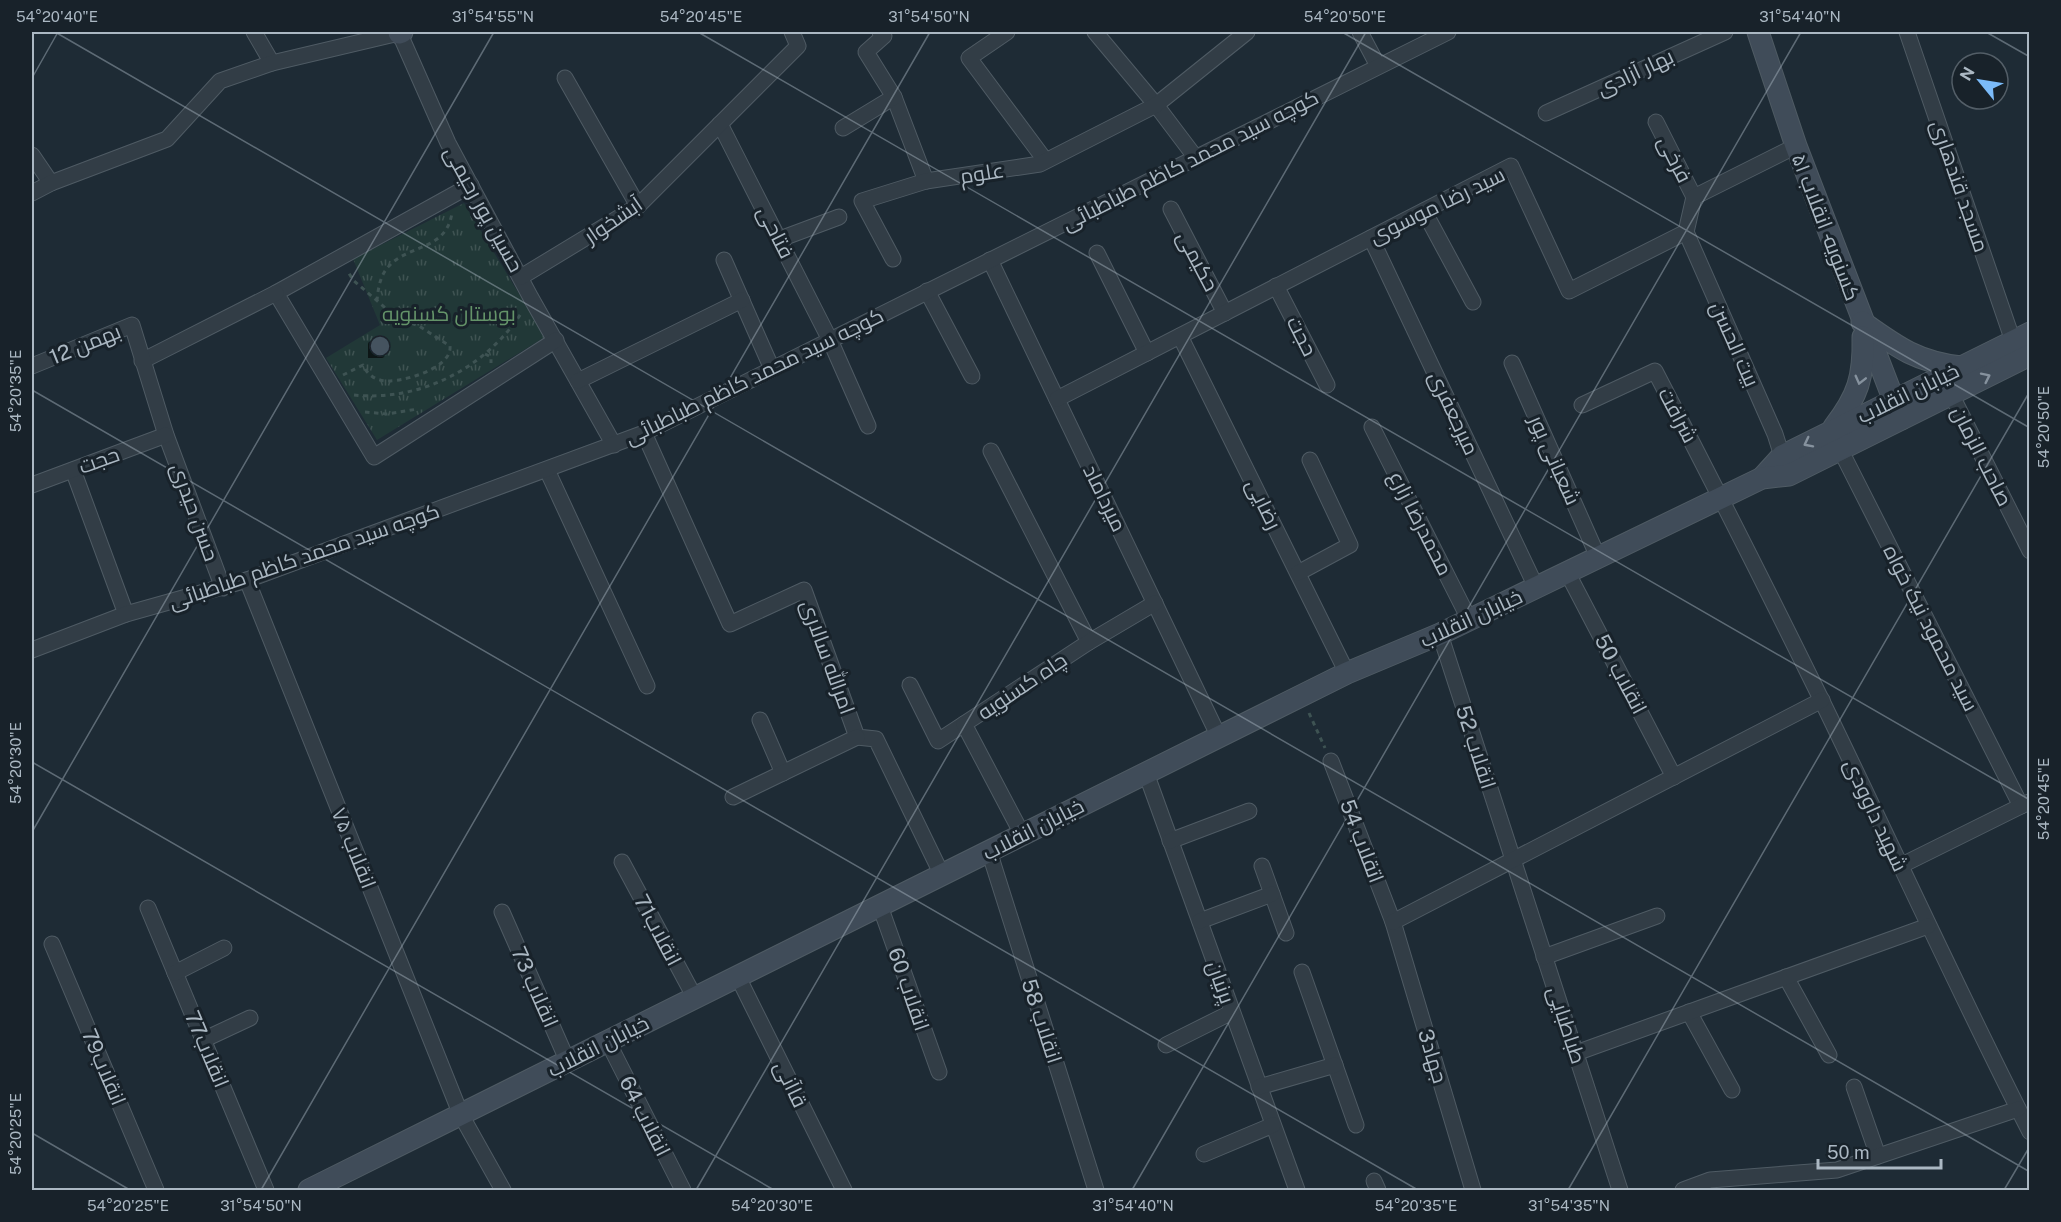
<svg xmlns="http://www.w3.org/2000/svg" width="2061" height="1222" font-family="'Public Sans',Cairo,sans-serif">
<defs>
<pattern id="park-tufts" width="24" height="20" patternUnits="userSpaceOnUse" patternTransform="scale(1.5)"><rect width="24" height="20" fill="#213837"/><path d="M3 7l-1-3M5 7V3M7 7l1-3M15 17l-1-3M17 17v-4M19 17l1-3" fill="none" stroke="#3f5352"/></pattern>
<filter id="shadow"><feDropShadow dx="-5.5" dy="5.5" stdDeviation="0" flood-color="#0009"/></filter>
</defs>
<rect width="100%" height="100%" fill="#1e2b35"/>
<path fill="url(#park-tufts)" d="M464,203L545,337L377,440L326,358L380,325L353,259Z"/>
<circle fill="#44535f" stroke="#1a242c" stroke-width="1.5" filter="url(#shadow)" cx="380" cy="346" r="10"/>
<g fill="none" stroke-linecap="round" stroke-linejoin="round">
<g stroke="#4f5b64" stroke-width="17">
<g id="street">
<path d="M254,32L272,63"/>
<path d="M399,32L448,143L531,298L614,445"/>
<path d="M880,32L884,36L866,52L894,97L926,181"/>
<path d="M1007,32L969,58L1045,160"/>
<path d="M1095,32L1156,105L1196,158"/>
<path d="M1360,32L1378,66"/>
<path d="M1907,32L2013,341"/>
<path d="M565,78L638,206"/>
<path d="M1546,113L1725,32"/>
<path d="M1656,122L1694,197"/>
<path d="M720,124L830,340L868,426"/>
<path d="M843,128L894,97"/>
<path d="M32,155L51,183"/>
<path d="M471,185L276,293L374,457L556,340"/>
<path d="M32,193L51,183L167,139L220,81L272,63L399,33"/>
<path d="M1171,209L1225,313"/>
<path d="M1424,211L1473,302"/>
<path d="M1686,232L1775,434L1782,456"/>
<path d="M1371,238L1536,587"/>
<path d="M780,239L839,217"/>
<path d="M1097,253L1147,353"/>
<path d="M893,259L862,201L926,181L1040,164L1156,105L1247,32"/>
<path d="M724,260L772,369"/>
<path d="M990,260L1219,737"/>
<path d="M521,277L638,206L798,46L792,32"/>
<path d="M1276,286L1327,385"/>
<path d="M927,291L972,376"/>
<path d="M1180,336L1347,673"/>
<path d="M142,361L276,293"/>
<path d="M1512,363L1598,557"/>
<path d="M32,366L132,325L166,435L223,588"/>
<path d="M578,381L742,300"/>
<path d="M1951,394L2030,551"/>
<path d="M1057,399L1511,166L1569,291L1686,232L1694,197L1796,146"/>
<path d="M1582,405L1655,371C1712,480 1767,589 1821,699C1891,843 1957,989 2030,1132"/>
<path d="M1372,427L1469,619"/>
<path d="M644,433L730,624L804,590L857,737L876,739L942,875"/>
<path d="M1840,449L2021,806"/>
<path d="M991,451L1089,642"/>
<path d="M73,470L126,614"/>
<path d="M547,470L647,686"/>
<path d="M32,485L166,435"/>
<path d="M1567,572L1674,777"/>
<path d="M1298,573L1350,545L1310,460"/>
<path d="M247,580L461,1115L503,1190"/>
<path d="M1440,634L1620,1190"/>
<path d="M32,650L126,614L247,580L644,433L1448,32"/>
<path d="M910,685L938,741L964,724"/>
<path d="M760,720L783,773"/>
<path d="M1331,761L1393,922L1473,1190"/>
<path d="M1146,773L1297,1190"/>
<path d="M733,797L857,737"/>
<path d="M1022,834L964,724L1089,642L1155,603"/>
<path d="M1170,841L1249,811"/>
<path d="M989,851L1096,1190"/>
<path d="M622,862L695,998"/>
<path d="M1262,866L1286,933"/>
<path d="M1900,866L2029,802"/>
<path d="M880,906L939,1072"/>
<path d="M148,908L266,1190"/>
<path d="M502,912L568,1062"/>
<path d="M1200,921L1272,894"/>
<path d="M1393,922L1822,700"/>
<path d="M52,944L156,1190"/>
<path d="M1544,957L1657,916"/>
<path d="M1302,972L1356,1125"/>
<path d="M175,973L224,948"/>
<path d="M738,977L844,1190"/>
<path d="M1786,977L1829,1055"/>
<path d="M1689,1012L1732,1090"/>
<path d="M203,1040L250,1018"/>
<path d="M608,1042L683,1190"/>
<path d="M1166,1045L1232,1012"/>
<path d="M1576,1053L1928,926"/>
<path d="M1259,1087L1335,1065"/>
<path d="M1854,1087L1878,1156"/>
<path d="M1204,1154L1273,1125"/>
<path d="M1374,1181L1378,1190"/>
<path d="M1683,1190L1710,1180L1837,1170L2018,1109"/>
</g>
</g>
<g stroke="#4f5b64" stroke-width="23">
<g id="secondary">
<path d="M1758,32L1796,146L1901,419"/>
<path d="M399,33L402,32"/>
<path d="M1862,322C1897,347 1917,362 1961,367"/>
<path d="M1834,427C1858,396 1864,377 1863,337"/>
<path d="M1762,478L1782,456L2030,333"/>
<path d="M309,1190L1347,673L1440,634L1762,478L1789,475L2030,355"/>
</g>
</g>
<g stroke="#3e5353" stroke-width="3" stroke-dasharray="4.5 4.5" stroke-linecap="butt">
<path d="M377,301C378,289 380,275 389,266C409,244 446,251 452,213"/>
<path d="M485,354L491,357V363"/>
<path d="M343,375L363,365C366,372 372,378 380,380C396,385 453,369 450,346L419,326L397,318L353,280L347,270"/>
<path d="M354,395C420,402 486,368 522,312"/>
<path d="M365,412L387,414L418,409"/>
<path d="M1309,713L1325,748"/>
</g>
<use href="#street" stroke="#323d46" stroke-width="15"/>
<use href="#secondary" stroke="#404c59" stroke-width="21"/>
</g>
<defs><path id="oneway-chevron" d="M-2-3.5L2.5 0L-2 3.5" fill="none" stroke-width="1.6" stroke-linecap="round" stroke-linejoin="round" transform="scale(1.5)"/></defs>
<g stroke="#86929e">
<use href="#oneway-chevron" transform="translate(1986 377) rotate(-26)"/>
<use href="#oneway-chevron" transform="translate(1860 380) rotate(104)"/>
<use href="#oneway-chevron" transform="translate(1808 443) rotate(153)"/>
</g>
<path fill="none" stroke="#abb8c3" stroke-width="1.5" stroke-opacity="0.45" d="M55,32L2030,1172M698,32L2030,800M1342,32L2030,428M1986,32L2030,57M32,78L58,32M32,390L1418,1190M32,762L774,1190M32,832L494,32M32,1133L130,1190M261,1190L930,32M696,1190L1366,32M1132,1190L1801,32M1568,1190L2030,391M2004,1190L2030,1146"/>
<g text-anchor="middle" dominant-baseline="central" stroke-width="6" stroke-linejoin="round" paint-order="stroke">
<g font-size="21" fill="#abb8c3" stroke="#18222a">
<text transform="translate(1635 72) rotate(-25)">بهار آزادی</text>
<text transform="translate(1675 159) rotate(63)">فرخی</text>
<text transform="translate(1190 160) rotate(-27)">کوچه سید محمد کاظم طباطبائی</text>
<text transform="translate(982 173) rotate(-9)">علوم</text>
<text transform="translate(1960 186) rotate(71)">مسجد قندهاری</text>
<text transform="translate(1437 205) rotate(-26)">سید رضا موسوی</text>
<text transform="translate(484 209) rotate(61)">حسین پور رحیمی</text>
<text transform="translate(613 220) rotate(-34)">آبشخوار</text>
<text transform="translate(1826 227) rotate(69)">کسنویه- انقلاب ۵۱</text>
<text transform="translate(776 232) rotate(63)">فتاحی</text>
<text transform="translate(1198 261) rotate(62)">حکیمی</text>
<text transform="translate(1302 336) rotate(63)">حجت</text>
<text transform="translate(85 344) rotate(-22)">12 بهمن</text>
<text transform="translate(1735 344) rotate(66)">بیت الحسن</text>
<text transform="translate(754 376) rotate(-26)">کوچه سید محمد کاظم طباطبائی</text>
<text transform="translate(1908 393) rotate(-26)">خیابان انقلاب</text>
<text transform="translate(1454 413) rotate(65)">میرجعفری</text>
<text transform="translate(1678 415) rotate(62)">شرافت</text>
<text transform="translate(1982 456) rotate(63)">صاحب الزمان</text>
<text transform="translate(99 460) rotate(-20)">حجت</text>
<text transform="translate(1555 460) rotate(66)">شعبانی پور</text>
<text transform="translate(1105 498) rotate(64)">میرداماد</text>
<text transform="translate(1264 504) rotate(64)">رضایی</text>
<text transform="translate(195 512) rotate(70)">حسن حیدری</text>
<text transform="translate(1421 523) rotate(63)">محمدرضا زارع</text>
<text transform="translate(304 556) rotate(-19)">کوچه سید محمد کاظم طباطبائی</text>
<text transform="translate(1471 618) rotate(-25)">خیابان انقلاب</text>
<text transform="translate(1931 628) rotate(63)">سید محمود نیک خواه</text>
<text transform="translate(828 657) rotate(70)">امرالله سالاری</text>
<text transform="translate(1621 674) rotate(62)">انقلاب 50</text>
<text transform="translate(1022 686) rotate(-34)">چاه کسنویه</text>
<text transform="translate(1476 747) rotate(72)">انقلاب 52</text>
<text transform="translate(1876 815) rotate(65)">شهید داوودی</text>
<text transform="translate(1033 829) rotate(-27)">خیابان انقلاب</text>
<text transform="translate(1362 841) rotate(69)">اتقلاب 54</text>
<text transform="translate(354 848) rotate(68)">انقلاب ۷۵</text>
<text transform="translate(658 930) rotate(62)">انقلاب71</text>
<text transform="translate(1221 982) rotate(70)">پرنیان</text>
<text transform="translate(535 987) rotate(66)">انقلاب 73</text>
<text transform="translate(909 989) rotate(71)">انقلاب 60</text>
<text transform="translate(1042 1021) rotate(72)">انقلاب 58</text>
<text transform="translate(1567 1025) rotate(72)">طباطبایی</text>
<text transform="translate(598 1046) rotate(-27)">خیابان انقلاب</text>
<text transform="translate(207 1049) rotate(67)">انقلاب77</text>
<text transform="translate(1433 1056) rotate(73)">جهاد3</text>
<text transform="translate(104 1067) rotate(67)">انقلاب79</text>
<text transform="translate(791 1084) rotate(64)">قاآنی</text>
<text transform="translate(645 1116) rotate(63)">انقلاب 64</text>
</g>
<g font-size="21" fill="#649369" stroke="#18222a">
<text x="449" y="313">بوستان کسنویه</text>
</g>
</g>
<rect width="2061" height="1222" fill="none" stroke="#18222a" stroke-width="66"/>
<g transform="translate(1980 81) rotate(300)"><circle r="28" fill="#18222a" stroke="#535e67" stroke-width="1.5"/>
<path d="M0-4.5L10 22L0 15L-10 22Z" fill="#7bbbf9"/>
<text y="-9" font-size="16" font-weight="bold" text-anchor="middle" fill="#abb8c3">N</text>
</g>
<path d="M1818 1159v9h123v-9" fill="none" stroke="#abb8c3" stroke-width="3"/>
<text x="1827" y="1159" font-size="18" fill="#abb8c3" stroke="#18222a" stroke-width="4.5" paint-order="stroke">50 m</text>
<rect x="33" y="33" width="1995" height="1156" fill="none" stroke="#abb8c3" stroke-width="2"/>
<g font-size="15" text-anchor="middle" fill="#abb8c3">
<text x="57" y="22">54°20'40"E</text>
<text x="493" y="22">31°54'55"N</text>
<text x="701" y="22">54°20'45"E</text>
<text x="929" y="22">31°54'50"N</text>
<text x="1345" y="22">54°20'50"E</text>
<text x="1800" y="22">31°54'40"N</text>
<text transform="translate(16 391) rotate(-90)" y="5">54°20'35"E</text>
<text transform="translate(2044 427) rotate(-90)" y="5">54°20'50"E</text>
<text transform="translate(16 763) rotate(-90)" y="5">54°20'30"E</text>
<text transform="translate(2044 799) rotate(-90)" y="5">54°20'45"E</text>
<text transform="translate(16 1134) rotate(-90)" y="5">54°20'25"E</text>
<text x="128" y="1211">54°20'25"E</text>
<text x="261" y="1211">31°54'50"N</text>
<text x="772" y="1211">54°20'30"E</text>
<text x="1133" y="1211">31°54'40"N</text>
<text x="1416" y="1211">54°20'35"E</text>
<text x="1569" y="1211">31°54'35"N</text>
</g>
</svg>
